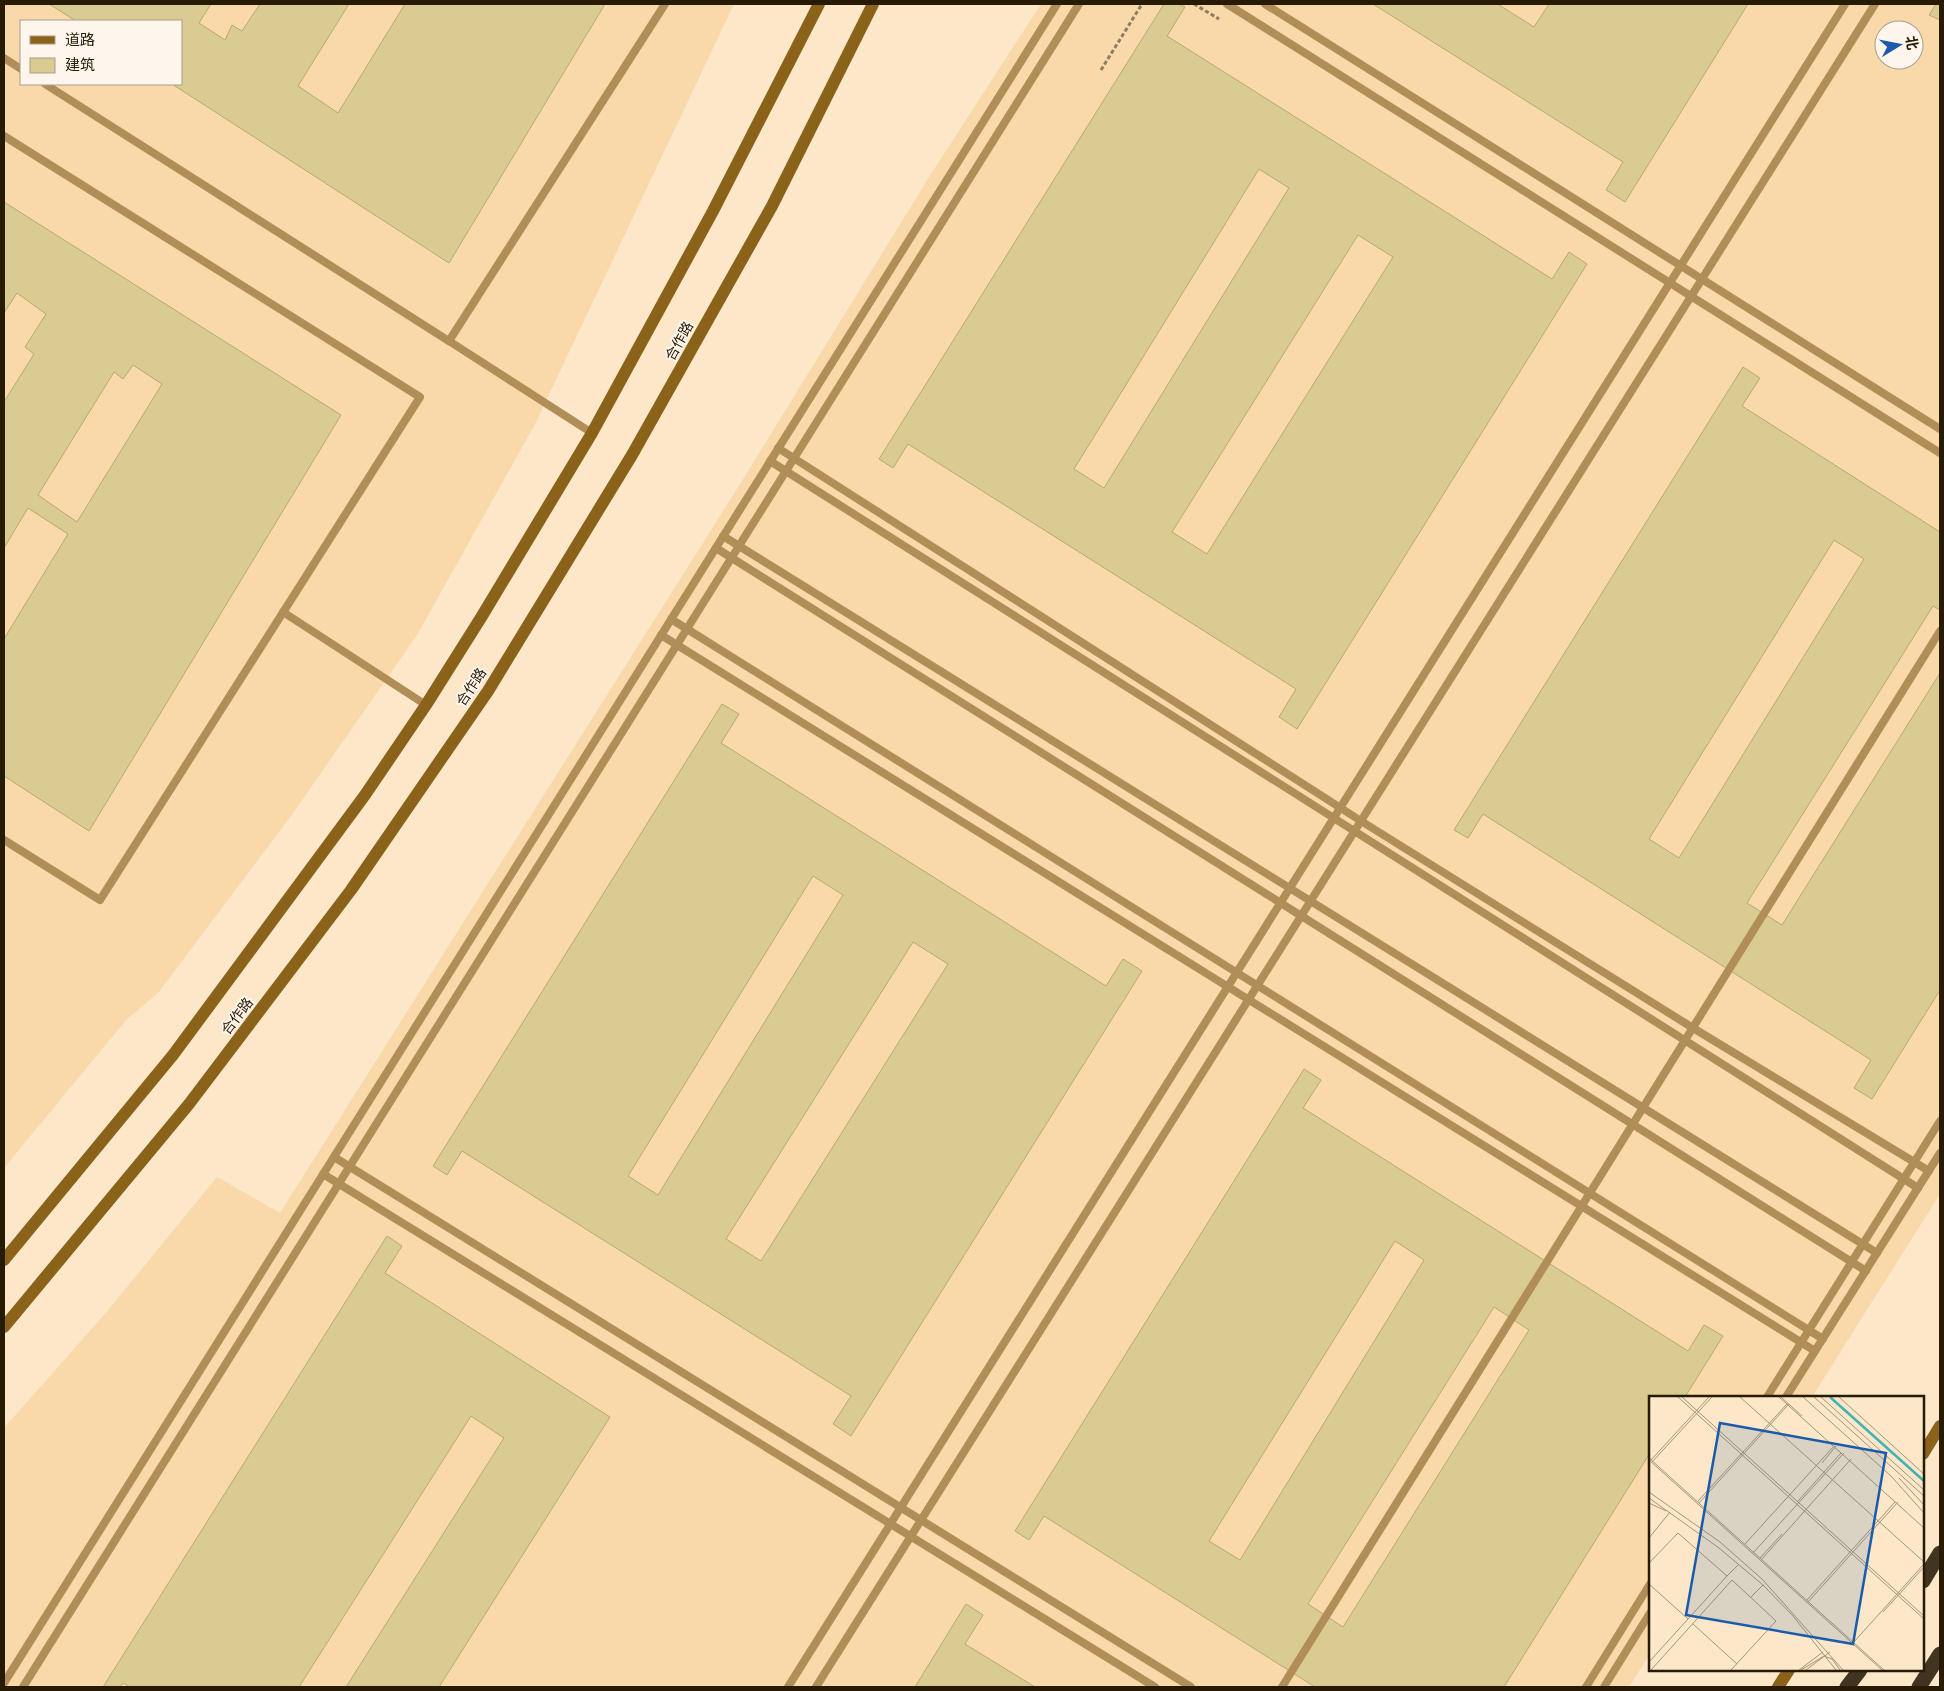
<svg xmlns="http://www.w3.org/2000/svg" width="1944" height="1691" font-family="Mulish,'Noto Sans SC',sans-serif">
<rect width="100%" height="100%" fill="#fce7c8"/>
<g fill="#f9d8aa" fill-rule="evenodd">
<path d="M4,4H734L534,426L417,635L291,816L158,993L126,1020L4,1168ZM21,21H181V84H21Z"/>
<path d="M1041,4H1940V1194L1812,1397H1650V1654L1629,1687H4V1428L105,1314L217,1177L280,1213L737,489L931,174ZM1884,30H1914V60H1884Z"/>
</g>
<g fill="#dacc91" stroke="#b6a96f" fill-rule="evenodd">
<path d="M49,4H211L199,23L225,40L232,25L242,31L260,4H349L298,86L338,113L405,4H605L449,263L172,84H181V21H76Z"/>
<path d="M1164,4H1179L1185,7L1167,36L1552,279L1569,252L1587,264L1297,729L1279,717L1296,689L908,444L893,468L879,459ZM1259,169L1289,188L1104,488L1074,469ZM1358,235L1393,257L1207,554L1172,532Z"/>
<path d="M1373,4H1500L1499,5L1534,27L1549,4H1748L1625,202L1606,190L1623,162Z"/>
<path d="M1936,4H1940V20L1929,15Z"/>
<path d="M4,202L341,415L89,831L4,776V639L68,534L28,508L4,548V402L34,354L25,347L46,314L17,293L4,313ZM133,365L162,384L77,522L38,495L114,372L123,379Z"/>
<path d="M1743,367L1760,378L1742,406L1940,532V610L1933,606L1747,903L1782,925L1940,673V990L1872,1099L1854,1088L1871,1060L1483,814L1468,838L1454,830ZM1834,540L1864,559L1679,858L1649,839Z"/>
<path d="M722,704L739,714L721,743L1106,986L1123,959L1142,971L851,1436L833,1424L851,1396L462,1151L447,1175L433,1166ZM813,876L843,895L658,1195L628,1176ZM913,942L948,964L761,1261L726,1239Z"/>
<path d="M1304,1069L1321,1080L1303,1108L1688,1351L1704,1325L1723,1336L1685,1397H1650V1453L1504,1687H1315L1044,1516L1029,1540L1015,1531ZM1395,1241L1424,1260L1240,1560L1209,1541ZM1494,1307L1529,1330L1343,1627L1308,1604Z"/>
<path d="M387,1236L402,1246L385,1273L610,1417L439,1687H346L504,1438L471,1416L299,1687H130L123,1683L120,1687H103Z"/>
<path d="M966,1604L983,1615L965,1644L1035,1687H915Z"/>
</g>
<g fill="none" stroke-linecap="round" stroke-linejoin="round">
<g stroke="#8e7d63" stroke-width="3" stroke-dasharray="4 2.5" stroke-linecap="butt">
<path d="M1194,4L1219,19"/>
<path d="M1101,70L1142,4"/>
</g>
<g stroke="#b18d58" stroke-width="8">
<path d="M1227,4L1940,453"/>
<path d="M1265,4L1940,429"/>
<path d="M4,58L21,69"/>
<path d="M45,84L449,341L665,4"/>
<path d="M4,136L420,397L100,900L4,840"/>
<path d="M449,341L592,433"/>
<path d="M778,448L1361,821L1693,1028L1929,1171"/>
<path d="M770,461L1918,1188"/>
<path d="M723,536L1877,1253"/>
<path d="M716,548L1866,1271"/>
<path d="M283,612L426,705"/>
<path d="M671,619L1823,1339"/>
<path d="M661,635L1815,1351"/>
<path d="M334,1157L1191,1687"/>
<path d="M323,1174L1155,1687"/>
<path d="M1767,1397L1940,1121"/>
<path d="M1786,1397L1940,1153"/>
<path d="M4,1683L1057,4"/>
<path d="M23,1687L1079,4"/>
<path d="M788,1687L1845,4"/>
<path d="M816,1687L1875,4"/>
<path d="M1282,1687L1940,631"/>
<path d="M1586,1687L1650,1584"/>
<path d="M1604,1687L1650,1613"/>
</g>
<g stroke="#8b621a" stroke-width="12">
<path d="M4,1260L173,1055L365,795L426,705L482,616L592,433L713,211L819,4"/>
<path d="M4,1327L189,1104L351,890L488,691L632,455L772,206L873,4"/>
<path d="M1923,1454L1940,1426"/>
<path d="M1778,1687L1789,1670"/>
</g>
<g stroke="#413420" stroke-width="15">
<path d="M1923,1581L1940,1553"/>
<path d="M1847,1687L1860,1670"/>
<path d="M1919,1687L1940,1654"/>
</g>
</g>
<g text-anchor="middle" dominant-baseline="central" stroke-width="4" stroke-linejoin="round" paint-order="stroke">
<g font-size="14" fill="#281b06" stroke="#fef6ec">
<text transform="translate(679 341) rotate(-61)">合作路</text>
<text transform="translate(471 687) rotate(-57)">合作路</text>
<text transform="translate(237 1016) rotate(-53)">合作路</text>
</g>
</g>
<g transform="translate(1649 1396)">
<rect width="275" height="275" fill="#fce7c8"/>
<path fill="none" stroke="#44b2b4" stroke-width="2.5" d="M181,1L275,85"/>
<path fill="none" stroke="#a7957a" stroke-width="1" d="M29,1L275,223M33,1L275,220M91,1L275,166M130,1L275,132M132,1L153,20M154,1L242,80L275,117M165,1L275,100M172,1L275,94M190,1L275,78M0,62L235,274M0,64L233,274M2,64L60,1M3,66L63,1M173,67L187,50M250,82L275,109M0,96L71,146L113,183L194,274M0,102L70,152L114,189L144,220L187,274M49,105L138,8M149,105L192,57M0,107L17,115M50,107L140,8M0,142L21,116M96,148L185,50M104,157L195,57M111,162L133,138M112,164L202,63M0,167L29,137L78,180L0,266M78,180L90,168M0,188L39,223M102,201L114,189M158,204L246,106M159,206L249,106M234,216L275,171M44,228L88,268M204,247L275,168M2,274L83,184L127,225L82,274M150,274L174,256M152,274L175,260L183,263L191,274M157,274L181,256"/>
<path fill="#1a5bab" fill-opacity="0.15" stroke="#1a5bab" stroke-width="2.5" d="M71,27L237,57L204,248L37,219Z"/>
<rect width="275" height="275" fill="none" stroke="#281b06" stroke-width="2.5"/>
</g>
<rect width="1944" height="1691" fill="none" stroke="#281b06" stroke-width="10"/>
<rect x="20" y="20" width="162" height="65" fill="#fef6ec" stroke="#a89e90"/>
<rect x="30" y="36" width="25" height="8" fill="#8b621a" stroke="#a89e90"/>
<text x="65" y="45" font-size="15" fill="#281b06">道路</text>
<rect x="30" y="58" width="25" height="15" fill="#dacc91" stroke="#a89e90"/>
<text x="65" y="70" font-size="15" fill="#281b06">建筑</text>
<g transform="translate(1899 45) rotate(80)"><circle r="24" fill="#fef6ec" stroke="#a89e90"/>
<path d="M0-4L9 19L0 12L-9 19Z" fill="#1a5bab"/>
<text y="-8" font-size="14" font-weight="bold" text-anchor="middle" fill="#281b06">北</text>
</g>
</svg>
